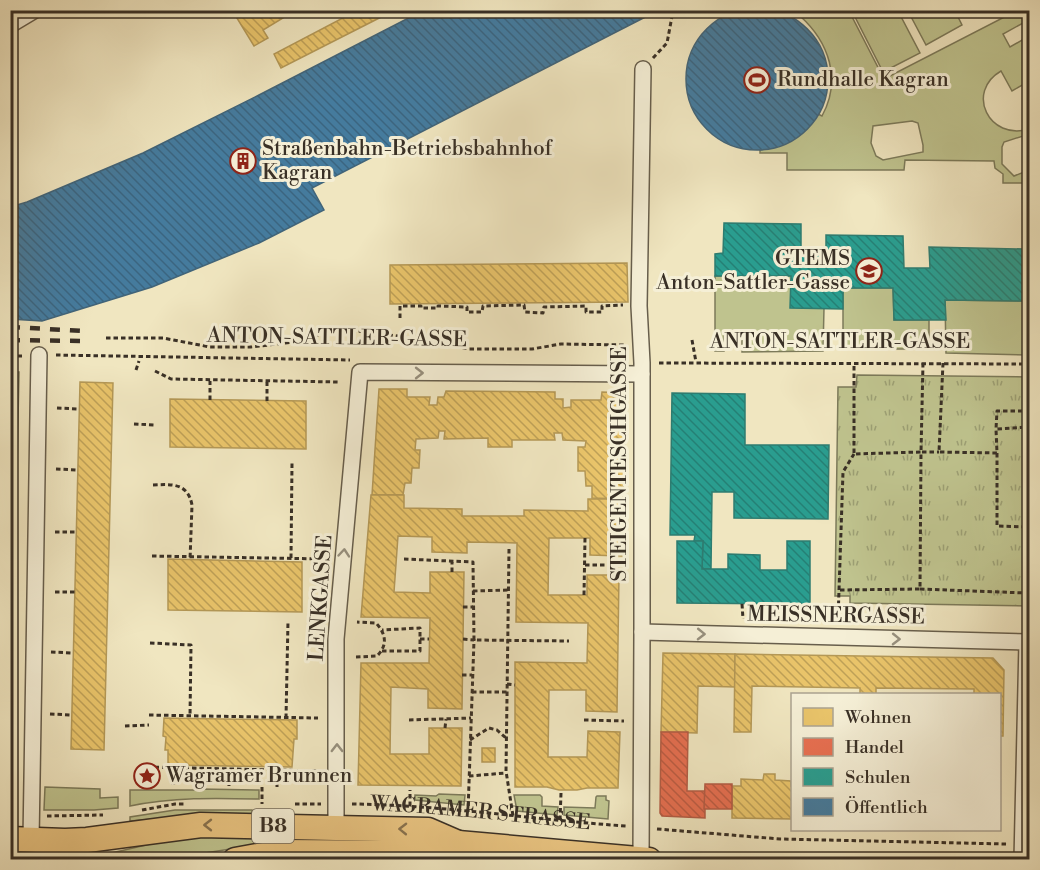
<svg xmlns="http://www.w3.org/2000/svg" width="1040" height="870" font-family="'Libre Bodoni',serif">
<defs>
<pattern id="forest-crowns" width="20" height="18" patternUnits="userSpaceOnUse" patternTransform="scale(1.5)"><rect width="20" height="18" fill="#bfc38e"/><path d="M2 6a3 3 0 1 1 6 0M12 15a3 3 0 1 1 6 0" fill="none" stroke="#9c9f74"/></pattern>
<pattern id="park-tufts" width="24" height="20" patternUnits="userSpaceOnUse" patternTransform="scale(1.5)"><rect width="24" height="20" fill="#bfc38e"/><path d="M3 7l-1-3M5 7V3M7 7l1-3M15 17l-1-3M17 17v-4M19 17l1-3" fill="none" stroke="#9c9f74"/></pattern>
<pattern id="homes-back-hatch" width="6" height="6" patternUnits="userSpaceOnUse" patternTransform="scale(1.5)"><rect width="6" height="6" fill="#e9c46a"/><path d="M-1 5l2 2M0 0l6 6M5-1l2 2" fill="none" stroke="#bea057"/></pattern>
<pattern id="shops-back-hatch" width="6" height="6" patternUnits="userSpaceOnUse" patternTransform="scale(1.5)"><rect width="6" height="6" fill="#e76f51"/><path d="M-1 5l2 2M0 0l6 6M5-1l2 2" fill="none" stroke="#bc5c43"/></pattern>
<pattern id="schools-back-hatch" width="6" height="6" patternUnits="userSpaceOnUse" patternTransform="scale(1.5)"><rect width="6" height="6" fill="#2a9d8f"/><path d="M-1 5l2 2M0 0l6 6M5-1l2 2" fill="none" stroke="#258075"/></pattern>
<pattern id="public-back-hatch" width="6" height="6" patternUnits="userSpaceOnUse" patternTransform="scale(1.5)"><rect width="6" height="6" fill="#457b9d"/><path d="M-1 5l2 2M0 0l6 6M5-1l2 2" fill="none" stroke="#3b6580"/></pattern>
</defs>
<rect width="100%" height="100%" fill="#f0e6c0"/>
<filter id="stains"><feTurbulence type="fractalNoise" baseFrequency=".00333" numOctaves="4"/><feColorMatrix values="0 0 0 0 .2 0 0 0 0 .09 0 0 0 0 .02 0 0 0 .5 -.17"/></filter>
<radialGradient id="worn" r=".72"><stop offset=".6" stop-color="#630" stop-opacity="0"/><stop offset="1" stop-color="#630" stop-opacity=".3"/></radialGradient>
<g fill="#bfc38e" stroke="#7c7a5a" stroke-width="1.5" fill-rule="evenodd">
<path d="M810,10L849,11L884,79L1016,11H1029V36L1023,23L1003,34L1010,47L1029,36V95L1024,84L1012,91L1001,71C965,92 989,141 1029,129V142L1023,136L1004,142L1002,147V164L1014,176L1029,170V223H1023L1024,183H1003V174L995,168L994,161L905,160L904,170H787V153H760V150C785,146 805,136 818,114L822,116C842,80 829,42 800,16ZM912,121L918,123L923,145V152L883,160L876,156L871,143L873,126Z"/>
<path d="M852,11H898L920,53L883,72Z"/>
<path d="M908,11H955L962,25L926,45Z"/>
<path d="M715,276H791L824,308L823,351L742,352V333H724V351H715Z"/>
<path d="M1023,279H1029V355L946,353L945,300L1023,301Z"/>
<path d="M843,288H893L894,320H929V349H843Z"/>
<path d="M45,787L100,789V798L118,797V808L94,810H44Z"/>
<path d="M199,789L259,790V799C215,798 173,797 130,806V790H197Z"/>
<path d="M439,794L465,795L464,805L415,800V795L436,796Z"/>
<path d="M514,795H540L542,797V806L558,807L557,815L517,811Z"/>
<path d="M597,796H606V800L609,801L608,819L564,815V807L595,808L596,797Z"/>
<path d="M175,810H252V817L164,818L130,821V817Z"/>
<path d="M189,835H319V842L243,847L167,859L11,860V856L73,858L103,855Z"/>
</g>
<path fill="url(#forest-crowns)" stroke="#7c7a5a" stroke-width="1.5" d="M11,372H19L11,755L10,372Z"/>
<path fill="url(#park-tufts)" stroke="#7c7a5a" stroke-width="1.5" d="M857,375L1029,377V606L850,603V596H835L838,387H856Z"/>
<g fill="url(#homes-back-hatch)" stroke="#b49856" stroke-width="1.5">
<path d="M232,10H279L283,18L263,30L268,38L254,46Z"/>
<path d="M358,10H388L389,13L281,68L274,54Z"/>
<path d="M627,263L628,302L390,304V265Z"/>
<path d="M80,382L113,383L104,750L71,749Z"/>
<path d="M379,389H407V397H430L429,405H437L438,397H444L446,391L555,392V399H563V408L571,407V400H601L602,392L626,393L625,448L618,449V454H624L623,499L592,498V486H586L585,471H578V447H585L586,441L563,440L562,433H554L555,440H512V447H488V438L444,439L445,431H439L438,438L416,439L415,450H420L419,468H412L411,483H405L403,495H372Z"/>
<path d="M170,399L306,401V449L170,447Z"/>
<path d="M371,495H404V508L462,509V516H524V510L588,511V499H623L622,556L590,555V538H549L548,595H587V575H619L617,712L586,711V690H549L548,757H587L588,731L620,732L618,788H587L577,790H559L547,787H515V662L587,663L588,623L516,622L517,543L467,542V553L432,552V537L398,536L394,592L430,593V572H464L462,709L428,708V689L391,687L390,754H429V728H462L461,786L358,785L361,663H429L430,618L361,617Z"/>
<path d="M168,559L302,562V612L168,610Z"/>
<path d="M663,653L735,654V687L698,686L697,733L661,732Z"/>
<path d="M735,654L993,658L1004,670L1003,736H1000V694H974V689L876,688V694H860V688L752,686L751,732H734Z"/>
<path d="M164,718L297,720V739H294L292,767L168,765V750H165L166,737L163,736Z"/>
<rect x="482" y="748" width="13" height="14"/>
<path d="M764,774H775V780L791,781V786H792V819L732,818V786H741V779L763,780Z"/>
</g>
<g fill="url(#shops-back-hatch)" stroke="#b35c44" stroke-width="1.5">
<path d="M661,732H688L687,791H705V818L662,816L660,813Z"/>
<path d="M705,784H732V809H704Z"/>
</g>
<g fill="url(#schools-back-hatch)" stroke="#2e7c70" stroke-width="1.5">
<path d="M724,223L801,224V255H826V235L903,236L904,268H930L929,247L1023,249V301L945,300L946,320H894L893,288H843V309L790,308L791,276H715V254L723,253Z"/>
<path d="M672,393L745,394V445H829L828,519L734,518V492H712L711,569H702L703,541H694L695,535H670Z"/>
<path d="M677,541H703L702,569H728V554L760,555V570H787V541H810V604L677,603Z"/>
</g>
<g fill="url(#public-back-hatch)" stroke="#416479" stroke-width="1.5">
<circle cx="757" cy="79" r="71"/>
<path d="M424,10H659L312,188L324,210L259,243L152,287L42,321L10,319V207L27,202L143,153L259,95Z"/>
</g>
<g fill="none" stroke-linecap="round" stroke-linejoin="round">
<g stroke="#675e4c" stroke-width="18">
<g id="minor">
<path d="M10,25L35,10"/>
<path d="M642,632L1030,642"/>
<path d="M336,827V639L360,372L642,374"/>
<path d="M31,840L39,355"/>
<path d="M641,860L642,632V363L639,306L643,69"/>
<path d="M1022,860L1027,642"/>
</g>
</g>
<g stroke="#393026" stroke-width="27">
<g id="primary">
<path d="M10,839L65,841L87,840L201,825L428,830L458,843"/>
<path d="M235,860L280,852L422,853L458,843L649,860"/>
</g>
</g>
<g stroke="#393026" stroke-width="3" stroke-dasharray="4.5 3" stroke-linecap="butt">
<path d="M653,58L667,43L673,11L675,10"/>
<path d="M1029,271L1030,260"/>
<path d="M1023,275H1030"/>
<path d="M400,318V306H421V308H438V306L467,307V312H482L483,306L524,305L525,312L543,313L544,307L586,306V312H602V306L623,305"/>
<path d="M106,338H163L210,347H251L294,342L321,334L362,331L425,340L469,349H532L561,344L626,345"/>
<path d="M692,340L696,362"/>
<path d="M56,355L350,360"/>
<path d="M10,356H23"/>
<path d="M659,363L1030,364"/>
<path d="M923,363L921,452H939"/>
<path d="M943,363L939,452L997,453L996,429"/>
<path d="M136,370L139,361"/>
<path d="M155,371L171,379L338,382"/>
<path d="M210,400V381"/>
<path d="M267,401V382"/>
<path d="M57,408L79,409"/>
<path d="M1030,411H997L996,429L1030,427"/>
<path d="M134,424L154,425"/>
<path d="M997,453V526L1029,527L1026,593"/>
<path d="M56,469L78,470"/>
<path d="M153,485C172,484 188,483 192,505L190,560"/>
<path d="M55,532H76"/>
<path d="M509,549L506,771L513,816"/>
<path d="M152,556L324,559"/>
<path d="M291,558L292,463"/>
<path d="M404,559L473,562L474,640L569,641"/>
<path d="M585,565H626"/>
<path d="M452,572V562"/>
<path d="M920,589L1026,593V600H1030"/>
<path d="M840,590L920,589L921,452L854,454V363"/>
<path d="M473,591L509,590"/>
<path d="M55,592H75"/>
<path d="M584,595L585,538"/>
<path d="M742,604L743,619"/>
<path d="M463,607H473"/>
<path d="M838,620L843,472L854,454"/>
<path d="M420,639H429"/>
<path d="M463,639L474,640L468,812"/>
<path d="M150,643L191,645L190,716"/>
<path d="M382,651H420V628L382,630"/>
<path d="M51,652L73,653"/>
<path d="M356,657L377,656C388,645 386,634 376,623L357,622"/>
<path d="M462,675H472"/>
<path d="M507,684L515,685"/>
<path d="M472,692H507"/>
<path d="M50,714L72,715"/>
<path d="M149,715L318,718"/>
<path d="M286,718L288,621"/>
<path d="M409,720L471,718"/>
<path d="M584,720L624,721"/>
<path d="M125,726L149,725"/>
<path d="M445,728L446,719"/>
<path d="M470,740L489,728L497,730L506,738"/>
<path d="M147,767L318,771"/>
<path d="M228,769L229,786"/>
<path d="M469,776L506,773"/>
<path d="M173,785V767"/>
<path d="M262,787V804"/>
<path d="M277,787V770"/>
<path d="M295,804H321"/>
<path id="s1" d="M352,804C444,805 535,820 626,826"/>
<path d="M410,806V790"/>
<path d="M142,810L175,804H186"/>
<path d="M47,816L103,815"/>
<path d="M560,820L561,793"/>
<path d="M657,829L780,839L1007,844"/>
</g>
<use href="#minor" stroke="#f5efd6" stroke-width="15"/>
<use href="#primary" stroke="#e8c380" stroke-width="24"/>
<g stroke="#393026" stroke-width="4.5" stroke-dasharray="10 10" stroke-linecap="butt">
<path d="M10,327L85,331"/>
<path d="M10,340L84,341"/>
</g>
</g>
<defs><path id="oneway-chevron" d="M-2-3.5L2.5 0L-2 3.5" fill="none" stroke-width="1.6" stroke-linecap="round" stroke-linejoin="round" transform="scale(1.5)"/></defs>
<g stroke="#97907e">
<use href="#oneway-chevron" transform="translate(419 373)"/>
<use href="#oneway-chevron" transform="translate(344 553) rotate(-85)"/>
<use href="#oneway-chevron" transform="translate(701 634) rotate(1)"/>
<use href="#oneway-chevron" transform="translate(896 639) rotate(1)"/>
<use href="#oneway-chevron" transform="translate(337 748) rotate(-90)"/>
</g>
<g stroke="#88724e">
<use href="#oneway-chevron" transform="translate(208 825) rotate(180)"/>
<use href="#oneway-chevron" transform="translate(403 829) rotate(-179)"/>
</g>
<defs>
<g id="stadium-ring" transform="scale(1.35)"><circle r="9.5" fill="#f5efd6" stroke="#8f2418" stroke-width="1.5"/><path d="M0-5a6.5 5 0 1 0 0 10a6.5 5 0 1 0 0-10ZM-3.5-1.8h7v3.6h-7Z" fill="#8f2418"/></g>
<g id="building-ring" transform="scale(1.35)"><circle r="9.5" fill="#f5efd6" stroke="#8f2418" stroke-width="1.5"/><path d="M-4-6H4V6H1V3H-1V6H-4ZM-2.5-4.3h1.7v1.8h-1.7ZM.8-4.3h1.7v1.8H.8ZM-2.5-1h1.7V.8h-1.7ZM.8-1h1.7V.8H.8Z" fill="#8f2418"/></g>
<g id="school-ring" transform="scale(1.35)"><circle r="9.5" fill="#f5efd6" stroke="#8f2418" stroke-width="1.5"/><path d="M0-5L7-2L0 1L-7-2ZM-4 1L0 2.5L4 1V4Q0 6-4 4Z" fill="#8f2418"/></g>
<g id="sight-ring" transform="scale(1.35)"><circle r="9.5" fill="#f5efd6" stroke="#8f2418" stroke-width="1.5"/><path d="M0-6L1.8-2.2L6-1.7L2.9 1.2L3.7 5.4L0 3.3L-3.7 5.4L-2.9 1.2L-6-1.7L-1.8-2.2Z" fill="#8f2418"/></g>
</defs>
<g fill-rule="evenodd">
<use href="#stadium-ring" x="757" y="80"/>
<use href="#building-ring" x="243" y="161"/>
<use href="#school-ring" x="869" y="271"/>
<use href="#sight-ring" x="147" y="776"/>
</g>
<g text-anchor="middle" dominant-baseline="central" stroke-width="6" stroke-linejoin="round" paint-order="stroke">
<rect fill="#f5efd6" stroke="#71695b" stroke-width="1.5" x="252" y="809" width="42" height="34" rx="4.5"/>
<g font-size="20" font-weight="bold" fill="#393026">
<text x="273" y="826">B8</text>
</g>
<g font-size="21" fill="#393026" stroke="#f5efd6" text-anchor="start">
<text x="777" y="80">Rundhalle Kagran</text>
<text x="262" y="149">Straßenbahn-Betriebsbahnhof<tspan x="262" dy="24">Kagran</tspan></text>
<text x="850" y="259" text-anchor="end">GTEMS<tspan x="850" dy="24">Anton-Sattler-Gasse</tspan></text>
<text x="166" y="776">Wagramer Brunnen</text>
</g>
<g font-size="21" fill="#393026" stroke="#f5efd6">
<text transform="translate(337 338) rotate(1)">ANTON-SATTLER-GASSE</text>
<text x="840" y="342">ANTON-SATTLER-GASSE</text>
<text transform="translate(620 464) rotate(-90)">STEIGENTESCHGASSE</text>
<text transform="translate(321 598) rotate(-86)">LENKGASSE</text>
<text transform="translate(836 616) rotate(1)">MEISSNERGASSE</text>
<text stroke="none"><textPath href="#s1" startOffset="129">WAGRAMER STRASSE</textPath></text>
</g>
</g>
<rect width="1040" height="870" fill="none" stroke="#f0e6c0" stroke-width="36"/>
<rect x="12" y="12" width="1016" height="846" fill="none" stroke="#393026" stroke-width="3"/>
<rect x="18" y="18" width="1004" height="834" fill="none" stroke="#393026" stroke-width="1.5"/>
<rect x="791" y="693" width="210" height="138" fill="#f5efd6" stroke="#aaa390" stroke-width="1.5"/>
<rect x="803" y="708" width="30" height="18" fill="#e9c46a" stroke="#aaa390" stroke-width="1.5"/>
<text x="845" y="723" font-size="18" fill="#393026">Wohnen</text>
<rect x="803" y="738" width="30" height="18" fill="#e76f51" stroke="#aaa390" stroke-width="1.5"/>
<text x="845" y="753" font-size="18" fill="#393026">Handel</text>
<rect x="803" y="768" width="30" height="18" fill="#2a9d8f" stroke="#aaa390" stroke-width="1.5"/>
<text x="845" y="783" font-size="18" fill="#393026">Schulen</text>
<rect x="803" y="798" width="30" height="18" fill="#457b9d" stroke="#aaa390" stroke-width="1.5"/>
<text x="845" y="813" font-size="18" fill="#393026">Öffentlich</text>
<rect width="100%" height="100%" filter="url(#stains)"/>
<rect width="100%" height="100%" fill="url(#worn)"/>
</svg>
